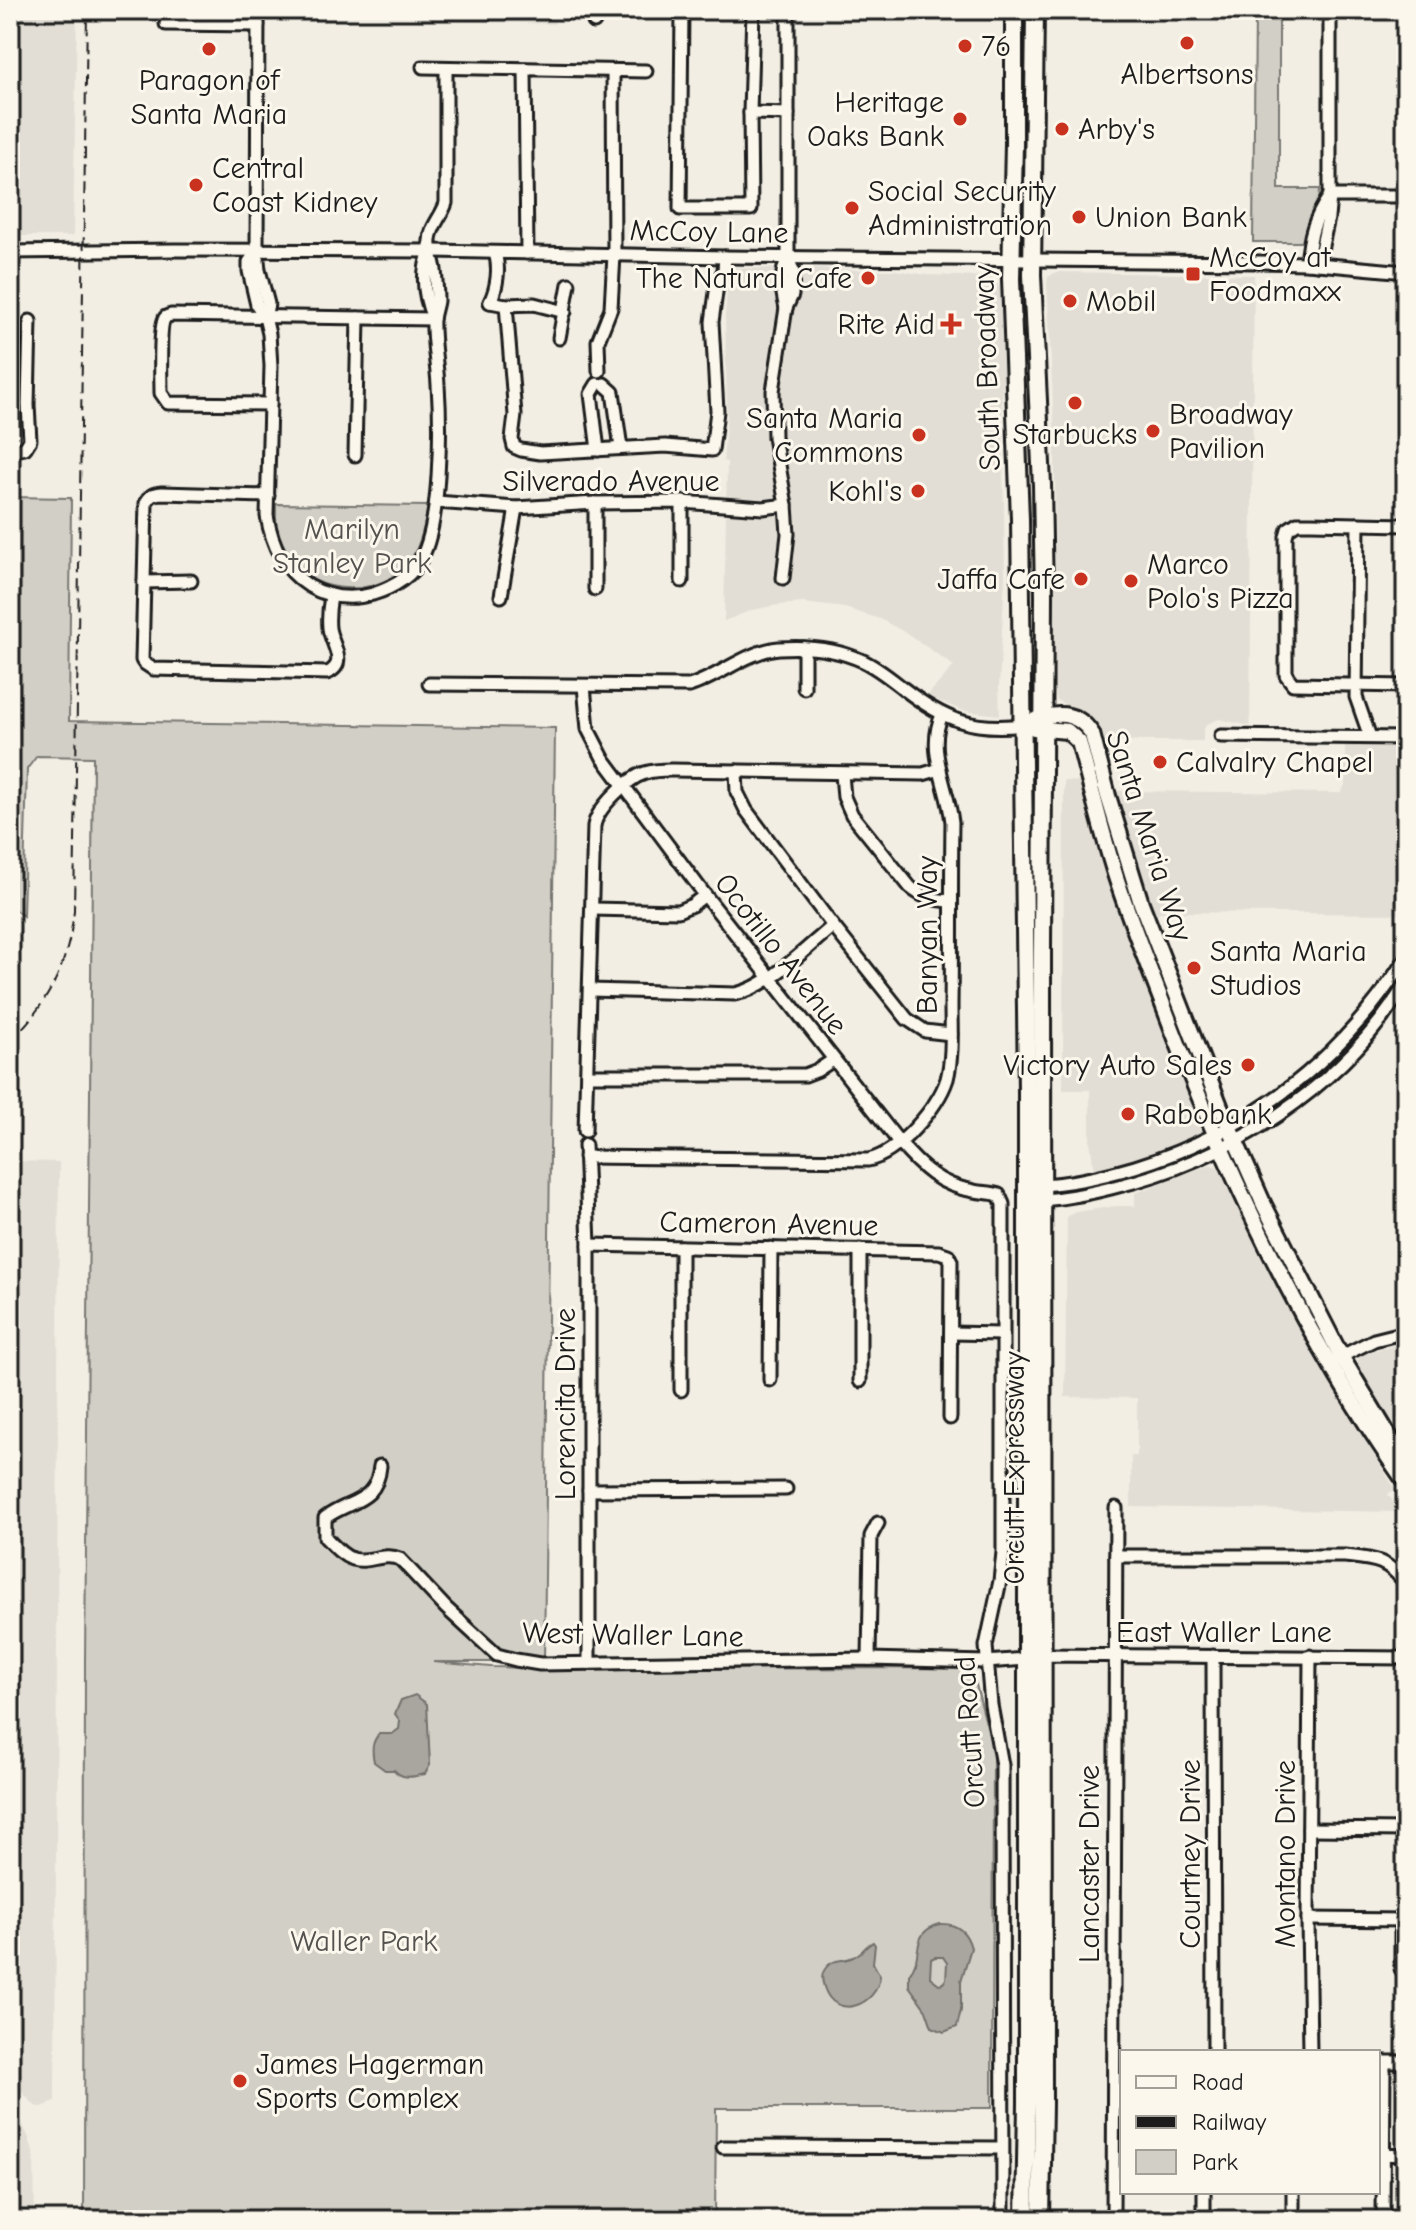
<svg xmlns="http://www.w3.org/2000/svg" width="1416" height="2230" font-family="'Comic Neue',sans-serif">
<rect width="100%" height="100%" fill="#f2eee4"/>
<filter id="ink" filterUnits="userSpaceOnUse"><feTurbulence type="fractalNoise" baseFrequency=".0125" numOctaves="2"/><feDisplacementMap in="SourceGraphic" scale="16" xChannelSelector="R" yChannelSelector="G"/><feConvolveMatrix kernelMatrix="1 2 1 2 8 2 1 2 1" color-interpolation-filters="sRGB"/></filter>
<g filter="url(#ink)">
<g fill="#e2ded5">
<path d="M10,10H77L73,236H10Z"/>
<path d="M421,10H555V24L421,20Z"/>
<path d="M729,268L894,270L927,275L991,277L1000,287L1004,383L1002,398L1005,576L999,687L1000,715L964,711L927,696L954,666L908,634L880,619L845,608L803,603L778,605L752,610L724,621L727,462L723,461L727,414L725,315Z"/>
<path d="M1056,272L1254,275L1250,726L1219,719L1207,724L1203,730V741H1102L1099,730L1086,715L1066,706L1057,700L1055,690V444L1047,282L1048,277Z"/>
<path d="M1345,745L1406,746V914L1160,912L1154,916L1115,791L1341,793L1345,785Z"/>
<path d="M1064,781L1082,782L1115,895L1153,1000L1203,1126L1201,1133L1198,1136L1168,1149L1094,1170L1090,1141V1090H1063Z"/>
<path d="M10,1161L59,1162L55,2101L47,2106L40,2107L35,2106L10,2079Z"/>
<path d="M1209,1165L1216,1166L1219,1169L1260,1256L1318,1363L1395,1489L1388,1494L1400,1512L1131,1507V1456H1137V1398L1065,1397L1067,1216L1076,1212L1116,1206H1135V1193Z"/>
<path d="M1406,1342V1413L1390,1423L1356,1366L1359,1357L1364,1354Z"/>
<path d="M10,2106L18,2115L29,2138L34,2156L35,2220H10Z"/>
</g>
<g fill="#d2cfc6" stroke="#777671" stroke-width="2">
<path d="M1255,10H1279V189H1320L1319,203L1306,227L1304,242H1253Z"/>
<path d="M10,497L71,498L69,721L555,728L544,1662H433L491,1667L581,1669L966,1668L975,1681L993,1750L992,2108H716L715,2220H84L85,1660L93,757L37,756L27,769L23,916L10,906Z"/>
<path d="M276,504L428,506C424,528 420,552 403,569C370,600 306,593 284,552C275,536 276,521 276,504Z"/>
</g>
<g fill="#a9a6a0" stroke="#716f6b" stroke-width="2" fill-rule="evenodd">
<path d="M415,1695L427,1704L430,1765L425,1774C413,1777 403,1780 394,1770H385L374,1762C372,1751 371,1743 379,1734H392L399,1729L400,1721L395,1714L401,1700Z"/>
<path d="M940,1924C957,1923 967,1932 971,1948L961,1981V2010L957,2027L944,2032L932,2027L926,2010L909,1986V1974C925,1956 908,1933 940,1924ZM935,1957H943L947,1963L946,1979L943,1983L939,1984L930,1977L931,1959Z"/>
<path d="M873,1942L875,1945L873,1963L880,1976C878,2005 835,2022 824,1987C822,1981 821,1974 825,1969C832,1958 843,1962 853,1957C861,1954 865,1946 873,1942Z"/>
</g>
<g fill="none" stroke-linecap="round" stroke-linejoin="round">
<g stroke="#1c1c1c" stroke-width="17">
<g id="minor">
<path d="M258,10L257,251L259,270L268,304L265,317"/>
<path d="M682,10L680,209H751L750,113"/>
<path d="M753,10L750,113L788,114"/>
<path d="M594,22L595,10"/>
<path d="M166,24L258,25"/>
<path d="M423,67L646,71"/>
<path d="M525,69L527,253"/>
<path d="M1330,196H1406"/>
<path d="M257,251L249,262V271L257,305L265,317L269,334L271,366L267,516C272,545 283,569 309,586C329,598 351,600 373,594C392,588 411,577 421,559C441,523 441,427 438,385C437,364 432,340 433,319C434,313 436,307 437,301C437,291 436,280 435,270C434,260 429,252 430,241C430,227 442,216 446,203V68"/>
<path d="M430,251C421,273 424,297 433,318"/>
<path d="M10,252L174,250L434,251L725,257L1260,262L1307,263L1406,272"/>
<path d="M1307,263C1310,235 1313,221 1329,197"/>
<path d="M1318,264L1328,218L1330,196V10"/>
<path d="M490,302L506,305L515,415L512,439L514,447L521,450L540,453L665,446L712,450L717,411L712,322L717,285L724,270L725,257"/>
<path d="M490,302C497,288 500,268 495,253"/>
<path d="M506,305L534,304L565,312"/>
<path d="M786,308C781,289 780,274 788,257"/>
<path d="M559,338L569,284"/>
<path d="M599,371L598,341L611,308L614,255L613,71"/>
<path d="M597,384L591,394L598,450"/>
<path d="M604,384L613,392L621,448"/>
<path d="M270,404L168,403L161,393C161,382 159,324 165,318C166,316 169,316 171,315L433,319"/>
<path d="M10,451L25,448L30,440L28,405L30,321"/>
<path d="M355,455L358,318"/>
<path d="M268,496L162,493C153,494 150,495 146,503L142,660L144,663L153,669L327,673C349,664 331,644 329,628C328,617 329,607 331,596"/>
<path d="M436,502L516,508L595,503L682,502L763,508L786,505"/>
<path d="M682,502V581"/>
<path d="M595,503V589"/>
<path d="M1358,524L1356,697L1370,737"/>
<path d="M1406,525L1311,523H1297L1288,529L1286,536V675L1293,684L1406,686"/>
<path d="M783,578L788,534L786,505L774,437L773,391L786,308L792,295L793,271L788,257V10"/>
<path d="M144,582L191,581"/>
<path d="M501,596L516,508"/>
<path d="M429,684L689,686C719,677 747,651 779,648C808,646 837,649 863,661C878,668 891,679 904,689C944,720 973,731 1023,725"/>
<path d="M584,686L588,729L603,758L705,895L899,1142C920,1167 940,1186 974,1191C983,1193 991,1192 999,1195L1003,1204V1552L1000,1581L986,1646L991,1705L1002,1765L1003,2220"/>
<path d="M804,688V648"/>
<path d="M1221,736L1406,738"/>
<path d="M736,771L737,792L746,810L833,926L907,1019L925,1031L951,1034"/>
<path d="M842,774L844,797L852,815L910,887C923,898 934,900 951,901"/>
<path d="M593,909L678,911L692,905L705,895"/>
<path d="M590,990L735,994C768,988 806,948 833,926"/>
<path d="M587,1075H805L818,1070L833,1060"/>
<path d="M585,1131L594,826C597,808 628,778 645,773C653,770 662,770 671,770L923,774L940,769"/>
<path d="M585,1145L589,1245V1663"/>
<path d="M585,1157L868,1160C898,1154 938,1107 947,1079C953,1056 951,1029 951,1005C952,944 951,883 952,822C948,786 926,750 942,715"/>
<path d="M1039,1185C1071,1184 1104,1176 1135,1167C1251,1131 1341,1060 1406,958"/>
<path d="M1039,1200C1063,1199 1087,1194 1111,1188C1229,1160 1343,1088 1406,983"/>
<path d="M589,1245L939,1252L948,1255L951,1261L950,1418"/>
<path d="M860,1250V1381"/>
<path d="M951,1333L1002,1334"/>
<path d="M1336,1359L1374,1340L1406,1332"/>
<path d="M770,1380L771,1248"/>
<path d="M681,1390V1247"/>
<path d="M380,1466C377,1503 349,1500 325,1518V1537C333,1545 341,1555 352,1559C368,1564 383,1552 400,1559L446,1608L497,1655L516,1660L540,1664L869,1659L986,1662L1026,1659L1042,1655L1406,1658"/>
<path d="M589,1490L786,1489"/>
<path d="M1116,1556H1345C1374,1559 1387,1559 1406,1584"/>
<path d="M1213,1656L1214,2052"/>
<path d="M869,1659L871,1536L878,1523"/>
<path d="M1309,1829L1406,1830"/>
<path d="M1308,1919L1406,1920"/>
<path d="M1401,1969V1920"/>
<path d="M1310,2052L1308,1919L1310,1656"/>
<path d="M1379,2062H1406"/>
<path d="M723,2147L1002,2148"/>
<path d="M1379,2154L1406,2155"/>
<path d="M1293,2192V2216"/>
<path d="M1204,2214V2192"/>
<path d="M1113,2220L1116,1508"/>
<path d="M1383,2220L1384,2062"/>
</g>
</g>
<g stroke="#1c1c1c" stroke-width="20">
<g id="major">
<path d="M1023,725C1048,713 1075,707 1092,734L1108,796L1141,903L1220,1106L1264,1205L1341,1356L1406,1464"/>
<path d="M1034,728L1067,731L1079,742C1091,787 1102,833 1116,877C1133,929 1154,980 1173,1031C1234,1189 1308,1344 1406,1483"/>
</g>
</g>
<g stroke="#1c1c1c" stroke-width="22">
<g id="highway">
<path d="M1014,10V144L1011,279L1020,519L1027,1092V2103L1025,2220"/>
<path d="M1035,10L1032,275L1042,485L1044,596L1042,950L1043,2103L1041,2220"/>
</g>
</g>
<use href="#minor" stroke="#fbf7ec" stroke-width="11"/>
<use href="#major" stroke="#fbf7ec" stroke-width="14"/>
<use href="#highway" stroke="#fbf7ec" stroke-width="16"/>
<path stroke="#1c1c1c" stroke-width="2" stroke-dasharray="12 6" stroke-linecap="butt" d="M10,1041C49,1003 68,965 74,911L87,10"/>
</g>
</g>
<g fill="#c8321e" stroke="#fbf7ec" stroke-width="3">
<circle cx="1187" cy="43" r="8"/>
<circle cx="965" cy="46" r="8"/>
<circle cx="209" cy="49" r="8"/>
<circle cx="960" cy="119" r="8"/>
<circle cx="1062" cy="129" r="8"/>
<circle cx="196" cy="185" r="8"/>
<circle cx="852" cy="208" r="8"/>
<circle cx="1079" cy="217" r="8"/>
<rect x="1185" y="266" width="16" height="16" rx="4"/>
<circle cx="868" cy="278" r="8"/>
<circle cx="1070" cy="301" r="8"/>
<path d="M947 312h8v8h8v8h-8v8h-8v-8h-8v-8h8z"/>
<circle cx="1075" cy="403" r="8"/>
<circle cx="1153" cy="431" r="8"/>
<circle cx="919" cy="435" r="8"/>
<circle cx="918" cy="491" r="8"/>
<circle cx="1081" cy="579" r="8"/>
<circle cx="1131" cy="581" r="8"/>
<circle cx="1160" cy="762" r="8"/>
<circle cx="1194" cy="968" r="8"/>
<circle cx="1248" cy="1065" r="8"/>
<circle cx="1128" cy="1114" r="8"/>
<circle cx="240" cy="2081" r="8"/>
</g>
<g text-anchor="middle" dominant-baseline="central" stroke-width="6" stroke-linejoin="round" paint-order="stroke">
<g font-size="30" fill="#1c1c1c" stroke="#fbf7ec" text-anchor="start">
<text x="981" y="46">76</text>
<text x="1187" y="74" text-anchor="middle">Albertsons</text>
<text x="209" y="80" text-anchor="middle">Paragon of<tspan x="209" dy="34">Santa Maria</tspan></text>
<text x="944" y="102" text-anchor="end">Heritage<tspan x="944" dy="34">Oaks Bank</tspan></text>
<text x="1078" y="129">Arby's</text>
<text x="212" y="168">Central<tspan x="212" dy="34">Coast Kidney</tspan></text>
<text x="868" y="191">Social Security<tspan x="868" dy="34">Administration</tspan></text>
<text x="1095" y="217">Union Bank</text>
<text x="1209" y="257">McCoy at<tspan x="1209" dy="34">Foodmaxx</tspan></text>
<text x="852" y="278" text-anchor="end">The Natural Cafe</text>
<text x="1086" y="301">Mobil</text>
<text x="935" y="324" text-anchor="end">Rite Aid</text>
<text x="1169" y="414">Broadway<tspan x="1169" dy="34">Pavilion</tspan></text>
<text x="903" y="418" text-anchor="end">Santa Maria<tspan x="903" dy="34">Commons</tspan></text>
<text x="1075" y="434" text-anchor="middle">Starbucks</text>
<text x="902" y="491" text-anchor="end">Kohl's</text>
<text x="1147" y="564">Marco<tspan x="1147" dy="34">Polo's Pizza</tspan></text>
<text x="1065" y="579" text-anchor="end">Jaffa Cafe</text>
<text x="1176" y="762">Calvalry Chapel</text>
<text x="1210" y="951">Santa Maria<tspan x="1210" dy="34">Studios</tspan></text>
<text x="1232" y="1065" text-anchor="end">Victory Auto Sales</text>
<text x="1144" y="1114">Rabobank</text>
<text x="256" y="2064">James Hagerman<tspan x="256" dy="34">Sports Complex</tspan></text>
</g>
<g font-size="30" fill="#1c1c1c" stroke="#fbf7ec">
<text transform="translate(709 232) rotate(1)">McCoy Lane</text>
<text transform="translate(987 368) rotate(-92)">South Broadway</text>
<text x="611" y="481">Silverado Avenue</text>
<text transform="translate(1149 836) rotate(72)">Santa Maria Way</text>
<text transform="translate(927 935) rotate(-90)">Banyan Way</text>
<text transform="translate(781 954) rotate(52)">Ocotillo Avenue</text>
<text transform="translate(769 1224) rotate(1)">Cameron Avenue</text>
<text transform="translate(565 1404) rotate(-90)">Lorencita Drive</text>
<text transform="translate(1014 1468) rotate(-90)">Orcutt Expressway</text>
<text x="1224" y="1632">East Waller Lane</text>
<text transform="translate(633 1635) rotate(1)">West Waller Lane</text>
<text transform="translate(970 1732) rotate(-94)">Orcutt Road</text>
<text transform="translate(1190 1854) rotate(-90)">Courtney Drive</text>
<text transform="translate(1285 1854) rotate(-90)">Montano Drive</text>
<text transform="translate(1089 1864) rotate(-90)">Lancaster Drive</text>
</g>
<g font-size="30" fill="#53524f" stroke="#fbf7ec">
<text x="352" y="529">Marilyn<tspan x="352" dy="34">Stanley Park</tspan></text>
<text x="364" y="1941">Waller Park</text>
</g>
</g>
<rect width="1416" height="2230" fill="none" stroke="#fbf7ec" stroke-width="40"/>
<rect x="20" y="20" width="1376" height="2190" fill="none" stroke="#1c1c1c" stroke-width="3" filter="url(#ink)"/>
<rect x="1120" y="2050" width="260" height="144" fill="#fbf7ec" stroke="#a29f99" stroke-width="2"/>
<rect x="1136" y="2076" width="40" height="12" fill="#fbf7ec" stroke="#a29f99" stroke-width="2"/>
<text x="1192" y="2090" font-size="24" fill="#1c1c1c">Road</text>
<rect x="1136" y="2116" width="40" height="12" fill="#1c1c1c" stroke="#a29f99" stroke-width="2"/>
<text x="1192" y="2130" font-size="24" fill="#1c1c1c">Railway</text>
<rect x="1136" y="2150" width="40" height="24" fill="#d2cfc6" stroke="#a29f99" stroke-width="2"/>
<text x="1192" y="2170" font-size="24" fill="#1c1c1c">Park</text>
</svg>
